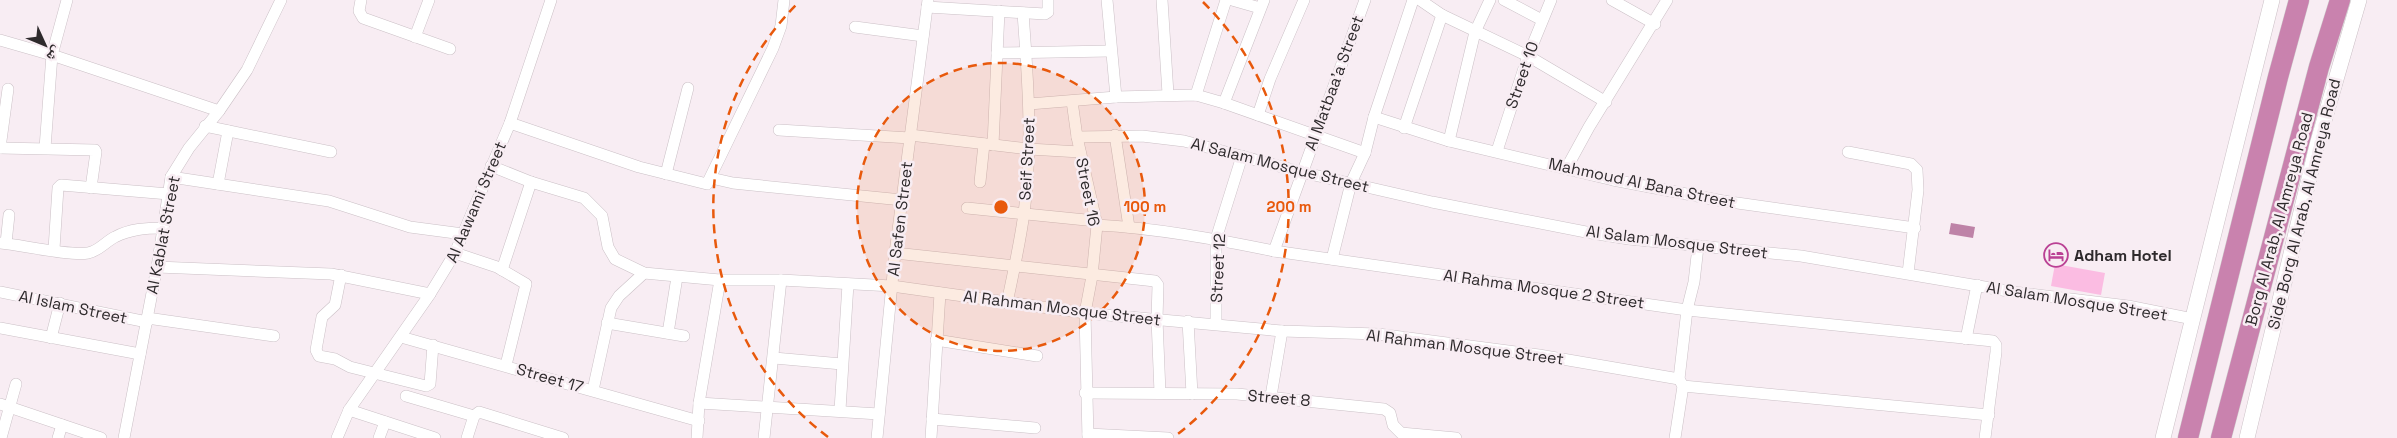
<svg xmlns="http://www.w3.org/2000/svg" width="2397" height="438" font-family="'Space Grotesk','Noto Naskh Arabic',sans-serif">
<rect width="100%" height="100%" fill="#f8edf3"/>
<path fill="#fbbce2" d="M2055,264L2105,273L2101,295L2051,286Z"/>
<path fill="#be83a7" d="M1951,223L1975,227L1973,238L1949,234Z"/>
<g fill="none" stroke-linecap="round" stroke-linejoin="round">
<g stroke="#cbc0c6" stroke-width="12">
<g id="street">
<path d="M361,0L359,11L363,18L450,49"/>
<path d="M1107,0L1116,97"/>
<path d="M1162,0L1168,94"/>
<path d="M1232,0L1260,8"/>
<path d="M1420,0L1442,15L1528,56L1606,102"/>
<path d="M1504,0L1542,20"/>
<path d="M1612,0L1655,24"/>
<path d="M927,7L1045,14L1048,12V0"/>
<path d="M855,27L923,36"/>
<path d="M415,37L429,0"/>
<path d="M0,40L52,55L219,111"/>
<path d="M997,53L1110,51"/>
<path d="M1196,95L1226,0"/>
<path d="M1072,101L1077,137L1097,225L1092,276L1085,313L1088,438"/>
<path d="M1224,103L1264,0"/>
<path d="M1029,104L1116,97L1196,95L1224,103L1365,153"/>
<path d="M1258,115L1270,79L1304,0"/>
<path d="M1374,117L1449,141L1613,180L1723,201L1915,228"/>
<path d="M510,123L639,167L707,184L773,48L781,26L784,0"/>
<path d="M205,126L331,152"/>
<path d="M1404,128L1442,15"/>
<path d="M779,130L910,138"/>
<path d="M910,135L1029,149L1080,152"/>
<path d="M1115,135L1129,227"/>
<path d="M1077,137L1142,136L1184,141L1301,172L1432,202L1591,233L1629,239L1801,256L2014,292L2128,306L2193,319"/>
<path d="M1449,141L1475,32L1490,0"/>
<path d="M993,145L999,11"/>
<path d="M0,148L95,150L96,152L91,188"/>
<path d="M0,148L8,89"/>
<path d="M45,148L52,55L67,0"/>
<path d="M1497,151L1528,56L1551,0"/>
<path d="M1848,152L1911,164L1917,170L1918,190L1908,273"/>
<path d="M491,166L531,182L584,198L602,216L608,247L615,259L644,273L720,280H781L892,286L1085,313L1282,331L1378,334L1539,355L1679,379"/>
<path d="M1566,169L1589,127L1667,0"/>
<path d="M666,174L688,88"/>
<path d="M171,177L329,201L410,227L463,234"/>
<path d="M711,178L733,183L902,200"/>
<path d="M980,182L984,144"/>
<path d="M218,184L228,131"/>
<path d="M967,208L1096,221"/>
<path d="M1097,225C1156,228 1215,239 1274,251L1687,310L1993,341L1996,345V352L1985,438"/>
<path d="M0,243C21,245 70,256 88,253C99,251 105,242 115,237C130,229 146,228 163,228"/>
<path d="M6,243L9,215"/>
<path d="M54,249L58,188L61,185L169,194"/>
<path d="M1274,251L1365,0"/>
<path d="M455,253L497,267L526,284L506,365"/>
<path d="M895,253L1155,281L1158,285L1157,319L1160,393"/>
<path d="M1332,259L1351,183L1365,153L1374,117L1413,0"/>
<path d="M157,267L331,274L430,294"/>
<path d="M502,270L531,182"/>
<path d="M341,275L335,305L322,317L316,350L319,356L335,359L350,367L426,386L430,384L433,345"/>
<path d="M0,292L147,322"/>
<path d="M1007,303C1013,274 1020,243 1024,213C1033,147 1028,80 1023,13"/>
<path d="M147,318L274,336"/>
<path d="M1188,321L1192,394"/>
<path d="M607,323L684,336"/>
<path d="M1216,324V239L1242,156"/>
<path d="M0,328L140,354"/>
<path d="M668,333L677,277"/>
<path d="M401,337L699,421"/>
<path d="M51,338L60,303"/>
<path d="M1966,339L1977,285"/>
<path d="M936,340L1037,356"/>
<path d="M774,358L842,364"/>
<path d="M1683,386L1989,415"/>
<path d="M593,390L611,308L619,296L644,273"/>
<path d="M1085,393L1237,394L1384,409L1390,413L1393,425L1401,433L1456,438"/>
<path d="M406,396L474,416"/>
<path d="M1271,396L1282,331"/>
<path d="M699,403L879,414"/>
<path d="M0,404L101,438"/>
<path d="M349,410L435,438"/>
<path d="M840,410L848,284"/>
<path d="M932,419L1035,428"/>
<path d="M1088,434L1168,438"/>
<path d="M1,438L16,384"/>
<path d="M58,438L62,425"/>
<path d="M124,438L157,267L171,177L189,148L219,111L247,70L281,0"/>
<path d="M337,438L349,410L430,294L455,253L510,123L551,0"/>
<path d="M379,438L385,422"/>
<path d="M467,438L474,416L479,412L563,438"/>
<path d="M697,438L699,403L720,280"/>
<path d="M764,438L781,280"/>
<path d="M877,438L895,253L928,0"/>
<path d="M931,438L940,293"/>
<path d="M1675,438L1683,386L1679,379L1687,310L1694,282L1698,247"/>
</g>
</g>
<g stroke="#cbc0c6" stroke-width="16">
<g id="secondary">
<path d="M2163,438L2272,0"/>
<path d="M2247,438L2317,145L2359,0"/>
</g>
</g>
<g stroke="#cdcccc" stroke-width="21">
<g id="highway">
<path d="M2188,438L2278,77L2299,0"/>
<path d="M2221,438L2319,67L2340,0"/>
</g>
</g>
<use href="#street" stroke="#fff" stroke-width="11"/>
<use href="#secondary" stroke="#fff" stroke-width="15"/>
<use href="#highway" stroke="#c982ae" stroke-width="20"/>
</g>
<circle cx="1001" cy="207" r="144" fill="#e8590c" fill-opacity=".12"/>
<g fill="none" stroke="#e8590c" stroke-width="2.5" stroke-dasharray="9 6">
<circle cx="1001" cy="207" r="144"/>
<path d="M828 437A288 288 0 0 1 799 2M1203 2A288 288 0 0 1 1174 437"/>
</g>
<defs>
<g id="hotel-ring" transform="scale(1.25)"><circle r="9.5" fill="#f8edf3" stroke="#ba4194" stroke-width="1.5"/><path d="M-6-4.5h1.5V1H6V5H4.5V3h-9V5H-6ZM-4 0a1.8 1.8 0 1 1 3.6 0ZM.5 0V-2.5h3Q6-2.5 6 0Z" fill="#ba4194"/></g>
</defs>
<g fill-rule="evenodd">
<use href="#hotel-ring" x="2056" y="255"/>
</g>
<g text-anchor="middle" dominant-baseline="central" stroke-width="5" stroke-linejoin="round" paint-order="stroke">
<g font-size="16" fill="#2e2a2c" stroke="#f8edf3">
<text transform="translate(1522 75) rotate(-71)">Street 10</text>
<text transform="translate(1334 83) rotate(-70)">Al Matbaa'a Street</text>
<text transform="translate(1027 159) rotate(-87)">Seif Street</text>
<text transform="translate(1280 165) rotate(14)">Al Salam Mosque Street</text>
<text transform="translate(1642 183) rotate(12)">Mahmoud Al Bana Street</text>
<text transform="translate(1088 192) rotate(79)">Street 16</text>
<text transform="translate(476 202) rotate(-67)">Al Aawami Street</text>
<text transform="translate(2304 204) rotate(-76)">Side Borg Al Arab, Al Amreya Road</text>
<text transform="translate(900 219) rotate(-83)">Al Safen Street</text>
<text transform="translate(2279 219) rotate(-75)">Borg Al Arab, Al Amreya Road</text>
<text transform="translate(163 235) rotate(-79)">Al Kablat Street</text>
<text transform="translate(1677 242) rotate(7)">Al Salam Mosque Street</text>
<text transform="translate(1218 268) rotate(-87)">Street 12</text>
<text transform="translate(1544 289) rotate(8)">Al Rahma Mosque 2 Street</text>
<text transform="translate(2077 301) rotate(9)">Al Salam Mosque Street</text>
<text transform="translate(73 307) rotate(12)">Al Islam Street</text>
<text transform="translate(1062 308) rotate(7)">Al Rahman Mosque Street</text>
<text transform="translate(1465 347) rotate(7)">Al Rahman Mosque Street</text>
<text transform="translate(550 378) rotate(16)">Street 17</text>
<text transform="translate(1279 398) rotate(5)">Street 8</text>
</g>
<g font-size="16" font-weight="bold" fill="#2e2a2c" stroke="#f8edf3" text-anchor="start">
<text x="2074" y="255">Adham Hotel</text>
</g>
</g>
<circle cx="1001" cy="207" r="8" fill="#e8590c" stroke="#f8edf3" stroke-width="2.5"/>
<g font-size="15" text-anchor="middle" font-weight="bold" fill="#e8590c" stroke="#f8edf3" stroke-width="5" stroke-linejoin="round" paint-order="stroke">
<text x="1145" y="212">100 m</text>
<text x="1289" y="212">200 m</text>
</g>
<g transform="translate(45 45) rotate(134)" stroke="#f8edf3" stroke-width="4" paint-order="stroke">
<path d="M0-4L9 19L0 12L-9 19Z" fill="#2e2a2c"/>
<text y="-8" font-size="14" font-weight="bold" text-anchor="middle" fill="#2e2a2c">ش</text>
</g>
</svg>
